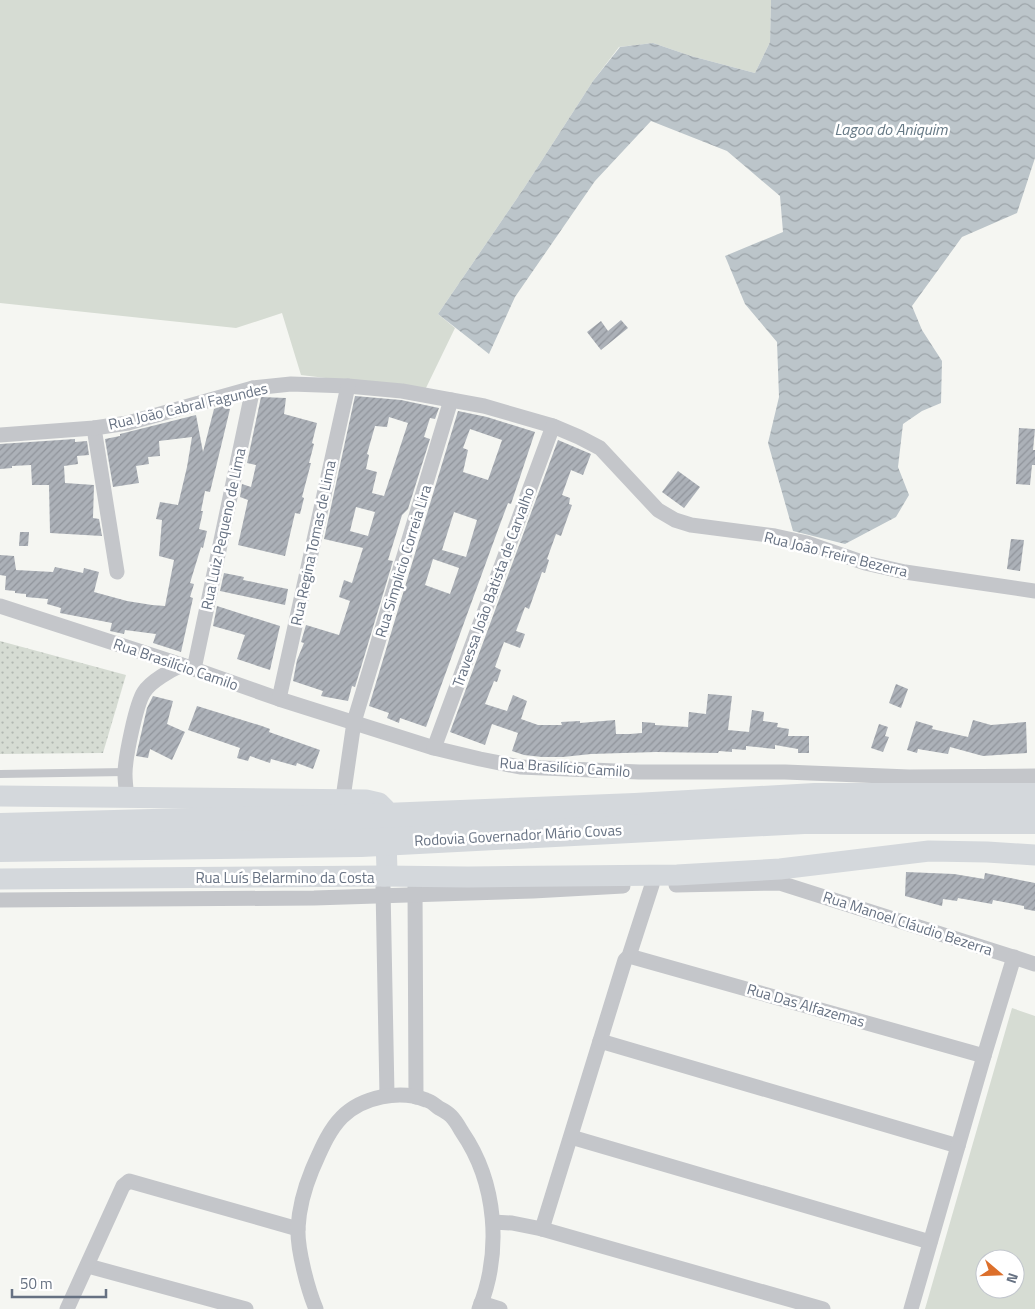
<svg xmlns="http://www.w3.org/2000/svg" width="1035" height="1309" font-family="'Titillium Web',sans-serif">
<defs>
<pattern id="park-dots" width="8" height="8" patternUnits="userSpaceOnUse" patternTransform="scale(1.25)"><rect width="8" height="8" fill="#d6dcd3"/><path d="M2 2h.1M6 6h.1" fill="none" stroke="#b1b7b1" stroke-width="1.8" stroke-linecap="round"/></pattern>
<pattern id="water-waves" width="16" height="10" patternUnits="userSpaceOnUse" patternTransform="scale(1.25)"><rect width="16" height="10" fill="#bcc5ca"/><path d="M0 5q4-4 8 0t8 0" fill="none" stroke="#9da4a9"/></pattern>
<pattern id="building-hatch" width="6" height="6" patternUnits="userSpaceOnUse" patternTransform="scale(1.25)"><rect width="6" height="6" fill="#acb1b8"/><path d="M-1 1l2-2M0 6l6-6M5 7l2-2" fill="none" stroke="#90949b"/></pattern>
</defs>
<rect width="100%" height="100%" fill="#f5f6f2"/>
<g fill="#d6dcd3" fill-rule="evenodd">
<path d="M0,0H771L770,42L755,73L691,56L653,43L619,47L593,81L524,188L438,314L455,328L425,390L301,375L282,313L236,328L0,303Z"/>
<path d="M1012,1008L1035,1016V1309H925ZM985,1259H1015V1289H985Z"/>
</g>
<path fill="url(#park-dots)" d="M0,641L126,675L103,753L0,754Z"/>
<path fill="url(#water-waves)" d="M771,0H1035V158L1017,213L962,237L912,306L922,330L942,361L941,403L922,411L903,424L898,467L909,495L896,517L845,544L793,531L768,443L779,397L777,342L745,304L725,256L783,232L780,196L727,151L651,121L595,181L515,297L489,354L438,314L524,188L593,81L620,47L653,43L691,56L755,73L770,42Z"/>
<g fill="url(#building-hatch)" fill-rule="evenodd">
<path d="M621,320L628,328L601,350L587,332L601,321L608,331Z"/>
<path d="M355,396L401,400L439,408L435,419L430,418L424,437L430,439L408,509L402,515L393,544L388,560L393,561L355,687L352,686L348,701L321,696L323,691L293,681L297,660L304,643L301,642L306,625L339,635L350,601L339,597L344,580L352,583L363,548L324,539ZM389,417L408,423L384,496L372,493L377,472L366,469L369,455L367,454L375,426L387,427ZM356,507L375,512L368,536L350,531Z"/>
<path d="M261,397L286,398L284,414L317,423L312,443L314,444L309,463H311L302,497L304,498L300,514L295,513L285,556L238,545L248,500L240,497L242,484L251,487L256,465L247,463Z"/>
<path d="M222,406L230,409L210,492L205,491L201,511H203L199,529L207,531L203,548L201,547L190,583L194,584L190,597L193,598L181,652L153,643L156,634L125,630L124,634L110,631L112,623L60,613L61,608L47,604L48,599L26,597V594L15,593V591L5,590L6,576L0,575V555L14,556L16,570L53,572L55,567L83,573L84,568L99,572L94,592L127,601L152,605L165,606L174,560L159,556L162,520L156,519L160,502L178,505L187,467L192,437L159,441L160,456L148,457L149,464L136,466L139,483L113,487L105,439L120,436V434L196,415L203,452L214,409Z"/>
<path d="M458,411L487,417L535,432L511,504L508,503L499,527L426,727L400,718L399,723L387,718L389,713L369,706ZM470,429L502,440L488,480L463,472L468,450L463,448ZM454,512L477,520L466,557L442,550ZM433,559L459,568L450,594L425,585Z"/>
<path d="M1019,428L1035,429L1033,450H1035V465H1032L1030,485L1016,484Z"/>
<path d="M75,439V442L87,441L89,455L77,456L78,464L64,466L65,483L94,485L93,518L99,519L102,536L50,533L49,485H32L31,465L12,466V468L0,469V444Z"/>
<path d="M558,440L591,454L583,475L571,470L562,495L570,498L569,504L572,505L561,536L556,534L547,559L549,560L545,573L542,572L529,609L525,607L516,631L525,634L520,648L504,642L495,667L501,670L497,682L494,681L485,704L507,711L513,695L527,701L521,719L538,725H562L561,722L580,721V723L615,720L616,734H630L642,733V722L655,723V725L688,727L689,712L706,714L708,694L732,696L728,730L749,732L752,710L764,712L763,721L778,723L777,727L789,729L788,736H809V753H798V749L775,745V749L746,746V750L732,749V752L719,751L718,753L656,752L591,754L563,757H542L524,755L512,751L518,733L492,724L485,745L450,732Z"/>
<path d="M678,471L700,487L684,508L662,492Z"/>
<path d="M20,532H29L28,546H19Z"/>
<path d="M1011,539L1024,540L1020,571L1007,569Z"/>
<path d="M224,573L244,577L243,580L288,589L285,605L220,591Z"/>
<path d="M217,606L280,626L270,670L237,659L245,635L213,626Z"/>
<path d="M896,684L908,689L901,708L889,703Z"/>
<path d="M153,696L173,701L167,724L185,732L172,760L150,749L148,758L136,756L147,708Z"/>
<path d="M197,706L262,726L270,729L269,732L320,750L313,769L297,763L296,766L271,759L270,763L250,756L248,761L237,758L240,748L188,730Z"/>
<path d="M973,720L991,725L1026,722L1027,753L983,756L950,747L948,754L918,749L917,753L907,750L916,721L933,726L932,729L968,737Z"/>
<path d="M879,724L888,727L885,736L889,737L883,752L871,748Z"/>
<path d="M906,872L954,874L984,879L985,873L1035,883V911L1024,909V906L993,900L992,904L958,898L957,901L943,899L942,906L905,896Z"/>
</g>
<g fill="none" stroke-linecap="round" stroke-linejoin="round">
<path stroke="#c4c6ca" stroke-width="8" d="M0,774L125,772"/>
<g stroke="#c4c6ca" stroke-width="15">
<path d="M94,428L117,572"/>
<path d="M0,435L94,428L128,423L253,388L291,384L348,386L402,391L484,406L553,426L579,437L600,448L658,510L675,520L691,525L775,536L807,543L865,563L905,572L1035,591"/>
<path d="M0,606L194,669L279,699L434,748L480,759L520,767L639,772H785L909,777L1035,776"/>
<path d="M194,669L253,388"/>
<path d="M279,699L348,386"/>
<path d="M434,748L553,426"/>
<path d="M127,797C126,789 125,782 125,774C125,758 136,704 144,692C151,681 171,670 182,665"/>
<path d="M343,798L354,722L451,400"/>
<path d="M676,885L780,883L1035,964"/>
<path d="M415,886L416,1097"/>
<path d="M383,887L387,1095"/>
<path d="M0,900L314,898L533,891L623,886"/>
<path d="M629,956L984,1056"/>
<path d="M600,1041L958,1146"/>
<path d="M571,1137L930,1242"/>
<path d="M493,1222L512,1223L542,1229L823,1309"/>
<path d="M542,1229L625,960L629,956L652,885"/>
<path d="M88,1266L246,1309"/>
<path d="M481,1303L500,1309"/>
<path d="M67,1309L123,1186L129,1181L298,1229"/>
<path d="M316,1309C308,1290 297,1249 298,1228C299,1209 305,1187 312,1170C320,1152 328,1131 342,1117C362,1097 400,1089 426,1100C431,1101 435,1105 439,1108C443,1110 448,1113 451,1116C456,1121 459,1127 462,1132C497,1183 502,1252 479,1309"/>
<path d="M911,1309L984,1056L1014,957"/>
</g>
<g stroke="#d4d8dc" stroke-width="21">
<path d="M0,796L366,800L379,803L385,809L387,871L384,876"/>
<path d="M0,879L384,876L468,877L677,875L780,869L929,851L987,852L1035,855"/>
</g>
<g stroke="#d4d8dc" stroke-width="28">
<path d="M0,827L385,817L635,807L815,797H1035"/>
<path d="M0,848L361,843L804,820H1035"/>
</g>
</g>
<g text-anchor="middle" dominant-baseline="central" stroke-width="5" stroke-linejoin="round" paint-order="stroke">
<g font-size="15" fill="#667182" stroke="#fff">
<text transform="translate(188 406) rotate(-13)">Rua João Cabral Fagundes</text>
<text transform="translate(223 529) rotate(-78)">Rua Luiz Pequeno de Lima</text>
<text transform="translate(313 543) rotate(-78)">Rua Regina Tomas de Lima</text>
<text transform="translate(836 554) rotate(14)">Rua João Freire Bezerra</text>
<text transform="translate(403 561) rotate(-73)">Rua Simplicio Correia Lira</text>
<text transform="translate(493 587) rotate(-70)">Travessa João Batista de Carvalho</text>
<text transform="translate(176 664) rotate(19)">Rua Brasilício Camilo</text>
<text transform="translate(565 767) rotate(4)">Rua Brasilício Camilo</text>
<text transform="translate(518 835) rotate(-3)">Rodovia Governador Mário Covas</text>
<text x="285" y="877">Rua Luís Belarmino da Costa</text>
<text transform="translate(908 923) rotate(18)">Rua Manoel Cláudio Bezerra</text>
<text transform="translate(806 1005) rotate(16)">Rua Das Alfazemas</text>
</g>
<g font-size="16" font-style="italic" fill="#667985" stroke="#fff">
<text x="891" y="129">Lagoa do Aniquim</text>
</g>
</g>
<g transform="translate(1000 1274) rotate(109)"><circle r="24" fill="#ffffff" stroke="#c2c6cd"/>
<path d="M0-4L9 19L0 12L-9 19Z" fill="#dc6f2b"/>
<text y="-8" font-size="14" font-weight="bold" text-anchor="middle" fill="#667182">N</text>
</g>
<path d="M12 1289v8h94v-8" fill="none" stroke="#667182" stroke-width="2.5"/>
<text x="20" y="1289" font-size="15" fill="#667182" stroke="#ffffff" stroke-width="4" paint-order="stroke">50 m</text>
</svg>
